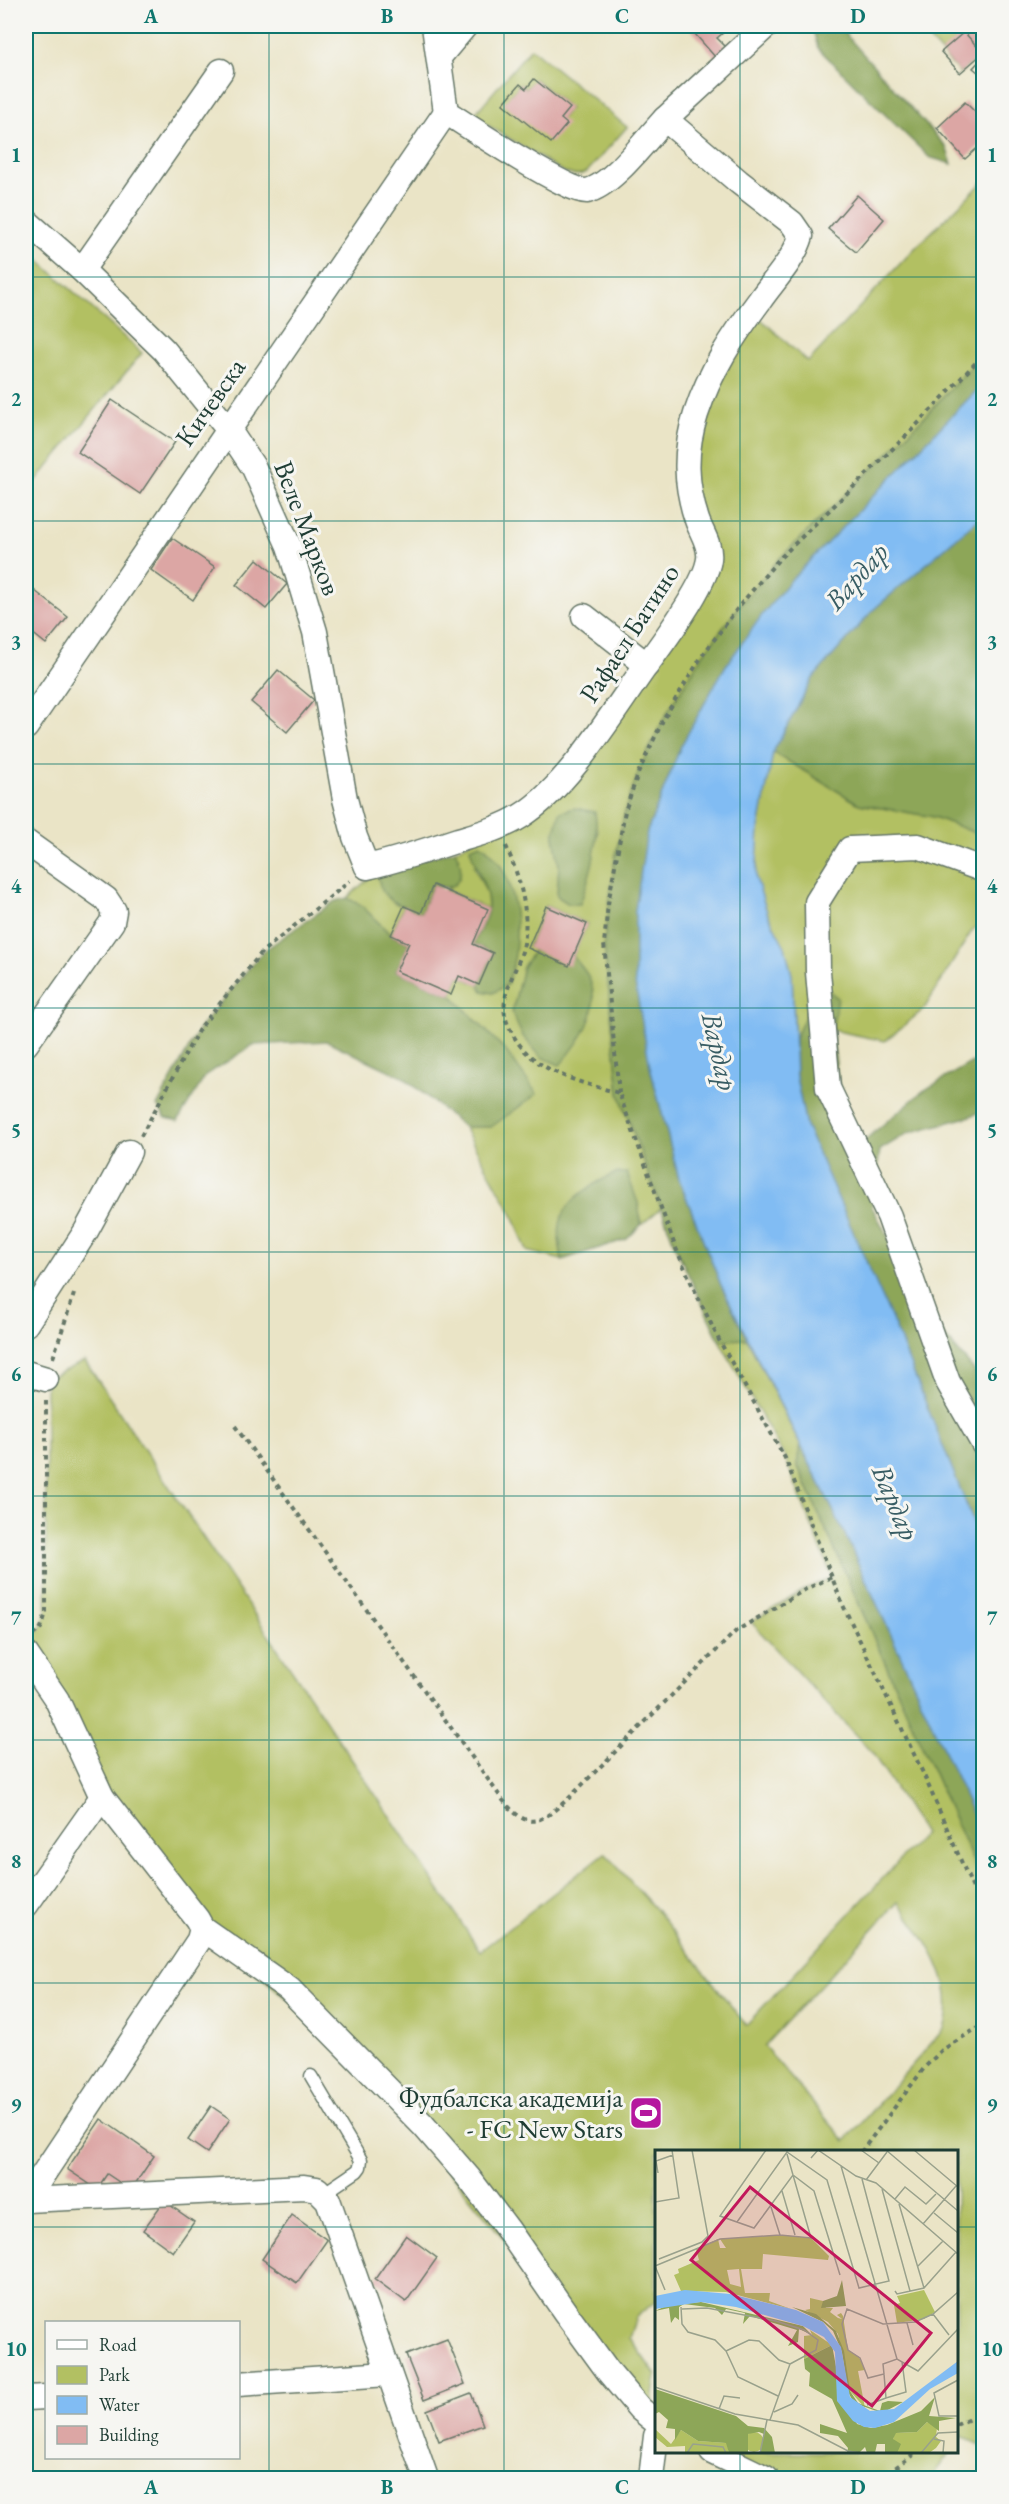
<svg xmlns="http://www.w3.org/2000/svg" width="1009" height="2504" font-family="'EB Garamond',serif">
<rect width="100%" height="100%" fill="#f6f6f2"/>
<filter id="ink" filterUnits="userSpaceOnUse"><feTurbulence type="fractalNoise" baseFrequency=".0167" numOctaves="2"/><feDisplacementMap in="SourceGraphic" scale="12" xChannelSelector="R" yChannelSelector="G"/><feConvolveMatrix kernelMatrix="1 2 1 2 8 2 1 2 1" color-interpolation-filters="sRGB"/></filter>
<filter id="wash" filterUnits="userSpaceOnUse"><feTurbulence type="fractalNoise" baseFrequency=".008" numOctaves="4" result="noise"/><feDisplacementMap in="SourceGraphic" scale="24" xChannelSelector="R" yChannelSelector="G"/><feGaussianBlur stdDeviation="1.35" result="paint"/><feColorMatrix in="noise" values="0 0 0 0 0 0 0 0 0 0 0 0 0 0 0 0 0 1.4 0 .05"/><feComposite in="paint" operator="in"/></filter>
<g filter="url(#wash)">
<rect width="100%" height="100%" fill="#eae4c6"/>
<g fill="#b2c062" stroke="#687e4b" stroke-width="1.5" fill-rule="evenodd">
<path d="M931,26H983V53L960,73L924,34Z"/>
<path d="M531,48L627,127L587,172C577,177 571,175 562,171L473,116ZM535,79L570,108L561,119L504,104L520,84L526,89Z"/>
<path d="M983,182V354L909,433L779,559L740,605L702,656L664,718L639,771L625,811L615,858L604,944L619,1093L661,1208L641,1225L638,1203L559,1239L562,1260L527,1251L513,1215L464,1127H491L506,1051L451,995L459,976L479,985L484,991L493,993L516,932L509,883L474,866L487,894L488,909L445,890L450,888L455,850L537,804L701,581L686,463L752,311L808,362L913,250ZM598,830L592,864L580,903L569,904L557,896L559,865L554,836ZM546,906L587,924L573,956L589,979L512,1013L523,967L534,950L528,947Z"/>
<path d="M26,249L142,353L26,493Z"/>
<path d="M773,752L859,804L934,817L983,836V924L973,929L924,1009L885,1041L832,1030L820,985L795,1039L792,975L785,947L768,915L756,878L759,828Z"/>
<path d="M377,871L394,903L404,906L391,935L362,906L347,898Z"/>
<path d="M747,1339L800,1445L797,1465L983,1884V2447L962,2435L957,2442L956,2152H656V2301L636,2317L629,2338L656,2375L650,2417L349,2050L202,1928L135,1842L26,1643L41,1628L46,1613V1379L85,1361L480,1951L605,1853L657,1911L746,2025L924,1834L873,1754L751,1622L806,1589L832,1577L785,1458L719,1340ZM898,1902C925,1939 959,1981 944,2029L845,2141L764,2046Z"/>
<path d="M712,2452H950L931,2478H766Z"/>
</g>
<g fill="#8da658" stroke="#567246" stroke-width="1.5">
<path d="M812,26H836L840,28L946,147L952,164L929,157L869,99L818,48Z"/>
<path d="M983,354V384L791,580L725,667L681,746L647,832L650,1067L679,1179L721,1285L747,1339L719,1340L675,1246L619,1093L604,944L615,858L625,811L639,770L664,718L702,656L740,605L779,559L909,433Z"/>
<path d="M983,515V836L934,817L859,804L773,752L813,678L873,610Z"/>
<path d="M574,808L595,812C600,843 591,874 580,904H569L557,896L559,865L554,836L560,812Z"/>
<path d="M480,844C513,865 519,916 515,953C514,964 510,975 507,985L493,993L483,991L479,985L493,953L473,944C478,933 487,920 488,908C490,891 474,866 470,848Z"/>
<path d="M455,850C467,871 460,895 433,885L421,913C396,902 380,903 377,871Z"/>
<path d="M347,898L362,906L391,935L409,943L396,971L451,995L506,1051L537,1094L491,1127H464L403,1077L327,1041L253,1045L206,1075L178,1121L166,1118L157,1106L199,1029L262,952L335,901Z"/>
<path d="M534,950L573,956C578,963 587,972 590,980C602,1012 581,1041 560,1065L541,1057L522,1035L512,1013L523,967Z"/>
<path d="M820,984L838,998L832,1030L841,1107L860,1144L923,1091L972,1062L983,1065V1111L968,1117L908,1133L880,1150L872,1207L937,1327L974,1370L983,1385V1546L894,1324L806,1126L796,1077L795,1039Z"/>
<path d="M616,1173H627L638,1203L641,1225L627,1239L562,1260C560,1246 557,1231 562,1217C569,1197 598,1181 616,1173Z"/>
<path d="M800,1445L844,1532L983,1836V1884L797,1464Z"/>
</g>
<path fill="#81bcf3" stroke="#507c94" stroke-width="1.5" d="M983,384V515L873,610L813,678L773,752L759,828L756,878L768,915L785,947L792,975L796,1077L806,1126L894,1324L983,1546V1836L844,1532L721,1285L679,1179L650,1067L635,983V911L647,832L681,746L725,667L762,615L791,580Z"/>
<g id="blocks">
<g fill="#dca6a4">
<path d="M688,26H731L717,38L727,48L716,58Z"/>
<path d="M964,32L983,53L960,73L941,52Z"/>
<path d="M984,56V77L973,68Z"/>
<path d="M534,79L570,108L561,119L567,124L551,143L503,104L520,84L526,89Z"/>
<path d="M965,102L984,121V142L965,159L937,128Z"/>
<path d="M857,195L884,219L856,252L828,229Z"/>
<path d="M112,400L175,442L140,494L78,452Z"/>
<path d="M172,538L215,567L193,600L151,570Z"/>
<path d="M257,559L287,584L266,609L236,585Z"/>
<path d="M30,587L68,617L46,644L26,628V593Z"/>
<path d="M278,670L314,700L287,732L251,702Z"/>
<path d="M433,885L488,909L473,944L493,953L479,985L459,976L451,995L396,971L409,943L391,935L404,906L421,913Z"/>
<path d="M546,906L587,924L569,966L528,948Z"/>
<path d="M211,2106L230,2119L207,2153L188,2140Z"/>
<path d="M101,2119L154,2156L131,2190L107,2174L97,2189L67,2169Z"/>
<path d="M164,2201L194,2222L173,2252L143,2230Z"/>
<path d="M292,2215L327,2240L297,2283L262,2259Z"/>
<path d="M406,2235L437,2258L406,2302L375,2279Z"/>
<path d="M447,2339L465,2384L424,2400L406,2355Z"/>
<path d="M471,2393L483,2425L439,2441L427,2410Z"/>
</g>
</g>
</g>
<g filter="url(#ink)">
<use href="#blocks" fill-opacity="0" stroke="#667767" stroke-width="1.5"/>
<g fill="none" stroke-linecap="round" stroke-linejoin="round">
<g stroke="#667767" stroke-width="15">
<path id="service" d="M311,2076L361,2160L360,2167L357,2171L323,2194"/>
</g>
<g stroke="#667767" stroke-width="27">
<g id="minor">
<path d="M439,57L465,26"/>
<path d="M665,119L766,26"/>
<path d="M26,221L82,270L164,350L228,429L254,468L289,546L315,632L345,799L355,837L367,867C398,860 428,850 458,840C479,834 502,828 521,816C568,787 613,712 645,667C662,644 706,585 709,559C711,545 701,532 697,520C685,484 684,451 696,414C710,371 733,336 760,300C774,280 794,260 801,236L792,223L739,182L665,119C647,138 613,185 587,191C571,194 466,125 446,112L434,26"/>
<path d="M82,270L221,71"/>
<path d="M584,616L647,665"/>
<path d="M26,727L446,112"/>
<path d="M26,842L106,899L114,911L112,922L26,1044"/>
<path d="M984,870L918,846L850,849L817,902L818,972L828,1088L889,1216L948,1382L984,1445"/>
<path d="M26,1324L86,1231L129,1152"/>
<path d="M26,1373L46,1379"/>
<path d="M26,1654L57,1700L102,1797L197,1919L202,1928L289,1989L423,2125L468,2177L509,2231L565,2312L608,2371L640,2409L656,2422"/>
<path d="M26,1905L102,1797"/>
<path d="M26,2200L304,2187L317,2189L328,2200L426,2478"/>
<path d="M26,2200L199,1940L202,1928"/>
<path d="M238,2384L388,2374"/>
<path d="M26,2398L46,2397"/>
<path d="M712,2452L766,2478"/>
<path d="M651,2478L656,2436"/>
</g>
</g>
<g stroke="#667767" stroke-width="4" stroke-dasharray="4.5 4.5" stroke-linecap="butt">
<path d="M506,846C518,874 528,904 525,935C524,958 508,978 505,1001C503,1012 506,1022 511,1031C531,1072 579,1082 619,1093L675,1246L694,1289L719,1340L785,1458L842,1603L923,1773L984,1914"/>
<path d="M619,1093L604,944L608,904L625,811L639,771L664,718L702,656L740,605L779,559L909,433L984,354"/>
<path d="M141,1136L199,1029L262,952L350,881"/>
<path d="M53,1358L74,1294"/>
<path d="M235,1426L502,1799C529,1832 539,1824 569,1798L736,1631L806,1589L832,1577"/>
<path d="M33,1635L41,1628L46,1613V1401"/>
<path d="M861,2152L925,2067L942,2050L984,2024"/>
<path d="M956,2425L984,2413"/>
<path d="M881,2478L917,2452"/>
</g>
<use href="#service" stroke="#fff" stroke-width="12"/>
<use href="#minor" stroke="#fff" stroke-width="24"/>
</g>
</g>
<path fill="none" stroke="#0f766e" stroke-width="1.5" stroke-opacity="0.55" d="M269,26V2478M504,26V2478M740,26V2152M26,277H984M26,521H984M26,764H984M26,1008H984M26,1252H984M26,1496H984M26,1740H984M26,1983H984M26,2227H656M956,2227H984M740,2452V2478"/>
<defs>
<g id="stadium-square" transform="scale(1.725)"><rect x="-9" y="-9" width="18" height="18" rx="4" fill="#b5179e" stroke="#f6f6f2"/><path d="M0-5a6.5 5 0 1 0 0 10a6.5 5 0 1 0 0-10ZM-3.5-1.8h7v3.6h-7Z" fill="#fff"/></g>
</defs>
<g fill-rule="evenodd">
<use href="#stadium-square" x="646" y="2113"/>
</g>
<g text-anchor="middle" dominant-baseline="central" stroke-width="6" stroke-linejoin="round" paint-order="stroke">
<g font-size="27" fill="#1f3d34" stroke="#f6f6f2">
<text transform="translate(210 402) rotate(-55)">Кичевска</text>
<text transform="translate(308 528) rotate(69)">Веле Марков</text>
<text transform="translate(629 633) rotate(-57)">Рафаел Батино</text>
</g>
<g font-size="27" fill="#1f3d34" stroke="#f6f6f2" text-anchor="end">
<text x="623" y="2097">Фудбалска академија<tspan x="623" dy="31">- FC New Stars</tspan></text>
</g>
<g font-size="28" font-style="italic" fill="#385d64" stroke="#f6f6f2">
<text transform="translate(856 576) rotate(-48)">Вардар</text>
<text transform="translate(720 1051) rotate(77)">Вардар</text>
<text transform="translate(896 1502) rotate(67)">Вардар</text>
</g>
</g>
<g transform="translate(655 2150)">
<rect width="303" height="303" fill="#eae4c6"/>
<path d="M125,85L156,88L174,106L173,110L108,104L107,119H86L90,143H115L114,151L136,159L71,142L26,141L19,125L24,123L23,119L44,110L41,99L63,89L65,98H71L65,89ZM84,119L86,137L75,134L72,120ZM269,140L280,162L269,169L242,173L239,155L245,153L242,146ZM155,148L168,151L171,158H178L175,162L183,168L187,169L182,165L186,163L188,166L193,200L204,207L210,220L203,221L210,258L195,241L183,184L173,172L150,160L155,159ZM155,180L177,195L149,209V186L157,185ZM272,272L282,277L281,287L286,291L281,298L274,303H236H242L238,289L240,283L262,282ZM0,279L16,294L26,280L43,291L72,293L74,303H30V296L12,297L0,287ZM89 292a10 10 0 1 1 20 0a10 10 0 1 1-20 0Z" fill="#b2c062" fill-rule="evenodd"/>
<path d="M187,130L191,156L166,158L168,151L182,146ZM46,152L148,176L157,185L144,179L143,192L133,196L142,180L95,166L88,174L90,163L71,159L67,165L60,158L29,154L24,157V170L20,167L16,173L14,158L0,161L13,155ZM137,157L161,164L181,181L189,201L195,241L203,253L225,261L227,253L233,251L248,252L227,263L199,253L193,242L187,202L178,181L168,172ZM177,195L182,222L202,274L216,278L232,275L266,261L280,247L274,266L301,268L284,271V281L272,272L262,282L241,283L238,289L246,294L242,303H230V294H222L220,303H212L210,297L204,303H192L193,298L183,286L165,283V274L192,283L177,249L154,236L155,223L150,219L149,209ZM0,239L81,266L93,276L109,278L117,287L120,303H105L109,284L104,282L93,284V303H74L71,293L43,291L26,280L20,290V279L11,278L13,270L4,262L0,264Z" fill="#8da658"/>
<path d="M30,140L75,144L141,160L168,172L186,197L195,247L215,261L239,259L303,211V223L275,239L239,272L220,278L209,277L198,271L182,251L180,202L169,187L148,176L81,157L46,152L0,159V146Z" fill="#81bcf3"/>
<path fill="none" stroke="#99a18c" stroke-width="1.5" d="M111,0L65,66L99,78L138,25L159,41L185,125M206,0L224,13M231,0L303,61M259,0L303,37M156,8L163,0L201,26L221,33L303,104M186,16L242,209M3,23L1,11L18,5M211,30L232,2M227,39L255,141M127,41L140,85M240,49L250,37L271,54L281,44M0,52L24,48L17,0M244,54L269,138M116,57L125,85M279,63L303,83M82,72L132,2L172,30L204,138L234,131L207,29M268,74L301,36M4,109L47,92L53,86L37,0M0,116L65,89L125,85L156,88L132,4M0,116L10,140M263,116L288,91M240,141L242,144L269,138L301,102M303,142L278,164L260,172L228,174L192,159L187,174L193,200L205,208L213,228L229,224L228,214L242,209L263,221L303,179M26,157L27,174L33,182L60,190L71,201L94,190L104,191L124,210L135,214L115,270M27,159L52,158L121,171L149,180L163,190L161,200L135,214M278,164L294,185M252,173L258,195M71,201L83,227L123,246M229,224L231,248L251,242L247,212M303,230L279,243L284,266H303M0,237L80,264L143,275L193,301L205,303M212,255L231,248M64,259L69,246L85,248M119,262L137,254L143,245M279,289L289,291L288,303M32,303L38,294L68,297L71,303M105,303L112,270M266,303L283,283L303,282"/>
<path fill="#c2185b" fill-opacity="0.15" stroke="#c2185b" stroke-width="3" d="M95,37L276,183L217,256L36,110Z"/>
<rect width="303" height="303" fill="none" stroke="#1f3d34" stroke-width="3"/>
</g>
<rect width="1009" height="2504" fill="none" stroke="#f6f6f2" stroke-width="66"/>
<rect x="45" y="2321" width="195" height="138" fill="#f6f6f2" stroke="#a0aca6" stroke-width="1.5"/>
<rect x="57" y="2340" width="30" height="9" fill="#ffffff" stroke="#a0aca6" stroke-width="1.5"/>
<text x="99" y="2351" font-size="18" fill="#1f3d34">Road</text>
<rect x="57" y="2366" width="30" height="18" fill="#b2c062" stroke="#a0aca6" stroke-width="1.5"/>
<text x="99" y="2381" font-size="18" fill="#1f3d34">Park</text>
<rect x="57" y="2396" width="30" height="18" fill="#81bcf3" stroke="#a0aca6" stroke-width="1.5"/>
<text x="99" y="2411" font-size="18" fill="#1f3d34">Water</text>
<rect x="57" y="2426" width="30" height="18" fill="#dca6a4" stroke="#a0aca6" stroke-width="1.5"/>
<text x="99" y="2441" font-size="18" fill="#1f3d34">Building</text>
<rect x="33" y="33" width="943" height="2438" fill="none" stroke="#0f766e" stroke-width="2"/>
<g font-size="20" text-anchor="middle" font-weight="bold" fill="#0f766e">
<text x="151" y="23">A</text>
<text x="387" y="23">B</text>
<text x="622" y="23">C</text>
<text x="858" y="23">D</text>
<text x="16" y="162">1</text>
<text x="992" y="162">1</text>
<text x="16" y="406">2</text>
<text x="992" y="406">2</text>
<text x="16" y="649">3</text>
<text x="992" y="649">3</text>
<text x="16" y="893">4</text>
<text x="992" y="893">4</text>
<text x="16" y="1137">5</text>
<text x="992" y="1137">5</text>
<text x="16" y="1381">6</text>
<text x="992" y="1381">6</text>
<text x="16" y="1625">7</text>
<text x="992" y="1625">7</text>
<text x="16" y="1868">8</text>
<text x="992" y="1868">8</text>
<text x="16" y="2112">9</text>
<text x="992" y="2112">9</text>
<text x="16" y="2356">10</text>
<text x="992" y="2356">10</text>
<text x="151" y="2494">A</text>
<text x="387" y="2494">B</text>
<text x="622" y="2494">C</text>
<text x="858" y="2494">D</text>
</g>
</svg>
